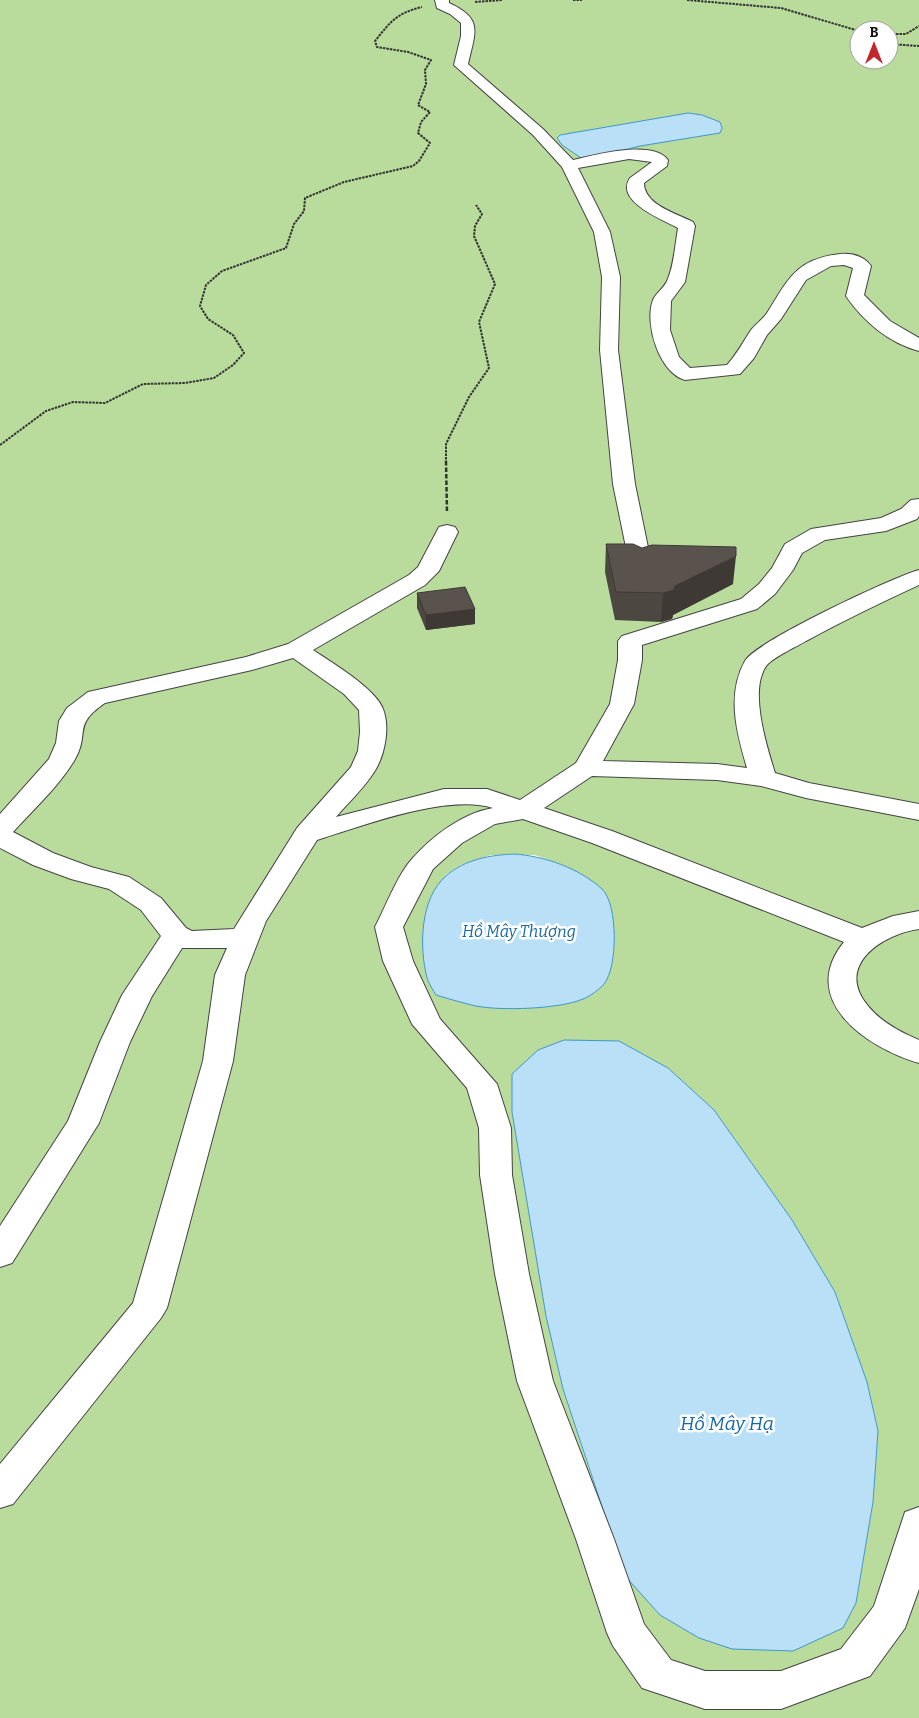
<svg xmlns="http://www.w3.org/2000/svg" width="919" height="1718" font-family="Bitter,serif">
<rect width="100%" height="100%" fill="#fffdf5"/>
<path fill="#b9dc9c" fill-rule="evenodd" d="M0,0H919V1718H0ZM859,30H889V60H859ZM491,855H535L560,864L603,890L477,1006L436,995L427,978L423,928L446,875L461,865ZM668,1068L714,1110L792,1220L835,1292L867,1382L878,1431L873,1502L856,1603L600,1503L563,1389L546,1316L512,1112Z"/>
<g fill="#b9e0f7" stroke="#3f96cf">
<path d="M688,113L702,115L720,122L722,128L720,133L640,146L584,160L562,145L557,138L560,135Z"/>
<path d="M514,854C544,856 579,868 602,889C618,904 618,967 604,984C600,989 589,997 583,999C560,1009 501,1011 476,1006C463,1003 449,999 436,995C433,990 429,984 427,978C419,947 420,898 446,876C465,859 491,855 514,854Z"/>
<path d="M564,1040L619,1041L668,1068L714,1110L792,1220L835,1292L867,1382L878,1431L873,1502L856,1603L843,1628L793,1651L732,1649L699,1638L660,1615L625,1576L563,1389L546,1316L512,1112V1074L538,1050Z"/>
</g>
<g fill="none" stroke-linecap="round" stroke-linejoin="round">
<g stroke="#444" stroke-width="2">
<g id="minor">
<path d="M435,0H449V3C484,19 475,32 468,64L543,129L573,160C594,155 653,139 668,160L667,166L644,183C644,205 676,213 693,222L695,226L685,282L671,301L670,330L679,357L690,368L727,365C737,354 743,342 751,330C756,324 763,319 767,313C788,280 795,259 840,254C852,253 864,256 871,266L864,295L890,321L919,338V351C889,343 863,321 846,296L853,268L844,265L831,266L806,280L781,319L767,335L754,358L740,374L685,380C659,373 644,323 653,300C656,293 664,288 667,281C674,266 675,245 678,228C663,220 614,201 630,178L652,162L629,159L578,168L610,232L620,277L618,350L635,484L652,567L649,572L641,574L633,572L630,567L613,484L600,350L602,277L594,232L562,167L533,135L454,65L461,36V23L450,14L437,8Z"/>
<path d="M919,499V516L917,519L886,531L825,540L802,553L793,570L775,594L757,609L642,645V660L634,704L603,761L717,764L747,768C737,734 726,695 745,661C755,642 893,577 919,570V585C880,603 843,621 806,641C796,647 774,657 767,665C748,689 767,747 775,773L809,783L919,804V820L806,798L761,786L717,780L592,776L544,808L612,831L862,928L893,916L919,911V929C882,934 834,966 868,1006C881,1022 900,1032 919,1040V1063C867,1048 797,1000 844,942L592,843L523,819L495,824L462,843L433,869L403,927L413,961L440,1019L497,1084L511,1128L512,1175L529,1274L553,1381L614,1539L644,1624L671,1660L705,1671H781L841,1649L874,1606L905,1512L919,1507V1589L905,1628L870,1676L781,1709H705L642,1688L613,1646L607,1633L576,1539L517,1381L495,1274L480,1175L479,1128L467,1088L412,1024L383,961L375,927C385,908 398,874 412,859C432,836 463,813 493,808C449,793 361,826 317,840L266,921L245,975L233,1061L167,1308L161,1318L13,1504L0,1508V1464L133,1303L203,1061L215,975L227,948H182L152,996L130,1042L99,1123L12,1263L0,1267V1226L68,1121L100,1042L122,995L161,936L141,910L109,889L71,879L33,865L0,848V814L49,759L56,743L59,721L67,708L88,692L246,657L288,644L409,575L418,567L439,527L447,525L455,527L458,532L439,571L425,585L313,650C331,662 376,689 383,709C390,727 385,753 376,769C366,786 349,802 336,817L444,789H487L520,800L576,763L610,704L618,660V641L622,636L741,599L759,584L772,568L785,544L811,529L881,518L901,509L911,500ZM293,658L344,694L359,710L360,732L358,751L351,767L297,828L234,929L192,931L186,928L161,898L129,877L91,867L53,853L13,832C34,809 58,787 74,761C91,733 71,726 105,703L252,670Z"/>
</g>
</g>
<g stroke="#333" stroke-width="2" stroke-dasharray="2.5 1" stroke-linecap="butt">
<path d="M573,0H582"/>
<path d="M687,0L781,8L859,31"/>
<path d="M475,2L502,0"/>
<path d="M889,34H906L919,26"/>
<path d="M889,44L919,46"/>
<path d="M0,445L46,411L73,402L105,403L143,384L185,383L214,378L233,365L244,353L233,335L208,319L200,306L206,285L222,271L286,248L294,224L304,211L305,198L344,182L413,166L419,161L430,143L418,133L421,122L430,112L418,105L426,84L425,70L431,60L408,52L377,47L375,41C391,21 397,13 422,7"/>
<path d="M446,463V444L469,397L489,368L479,322L495,284L474,236L475,226L482,214L476,205"/>
</g>
<path stroke="#333" stroke-width="2.5" stroke-dasharray="4.5 2" stroke-linecap="butt" d="M446,461L447,513"/>
<use href="#minor" fill="#fff" fill-rule="evenodd"/>
</g>
<g fill="#4d4742">
<path d="M606,544L733,584L673,615L672,619L661,622L615,620L605,572Z"/>
<path d="M417,593L475,609V624L426,630L417,608Z"/>
</g>
<g fill="#3f3936">
<path d="M736,556L733,584L673,615L672,619L661,622L663,593L675,586Z"/>
<path d="M475,609V624L426,630V615Z"/>
</g>
<g fill="#5a524d" stroke="#3f3936">
<path d="M606,544H633L642,548L652,545L736,547V556L675,586L674,590L663,593L616,592Z"/>
<path d="M465,587L475,609L426,615L417,593Z"/>
</g>
<g text-anchor="middle" dominant-baseline="central" stroke-width="5" stroke-linejoin="round" paint-order="stroke">
<g font-size="16" font-style="italic" fill="#1768a6" stroke="#fff">
<text x="519" y="931">Hồ Mây Thượng</text>
</g>
<g font-size="19" font-style="italic" fill="#1768a6" stroke="#fff">
<text x="727" y="1423">Hồ Mây Hạ</text>
</g>
</g>
<g transform="translate(874 45)"><circle r="24" fill="#ffffff" stroke="#a0a0a0"/>
<path d="M0-4L9 19L0 12L-9 19Z" fill="#c4262e"/>
<text y="-8" font-size="14" font-weight="bold" text-anchor="middle" fill="#111111">B</text>
</g>
</svg>
